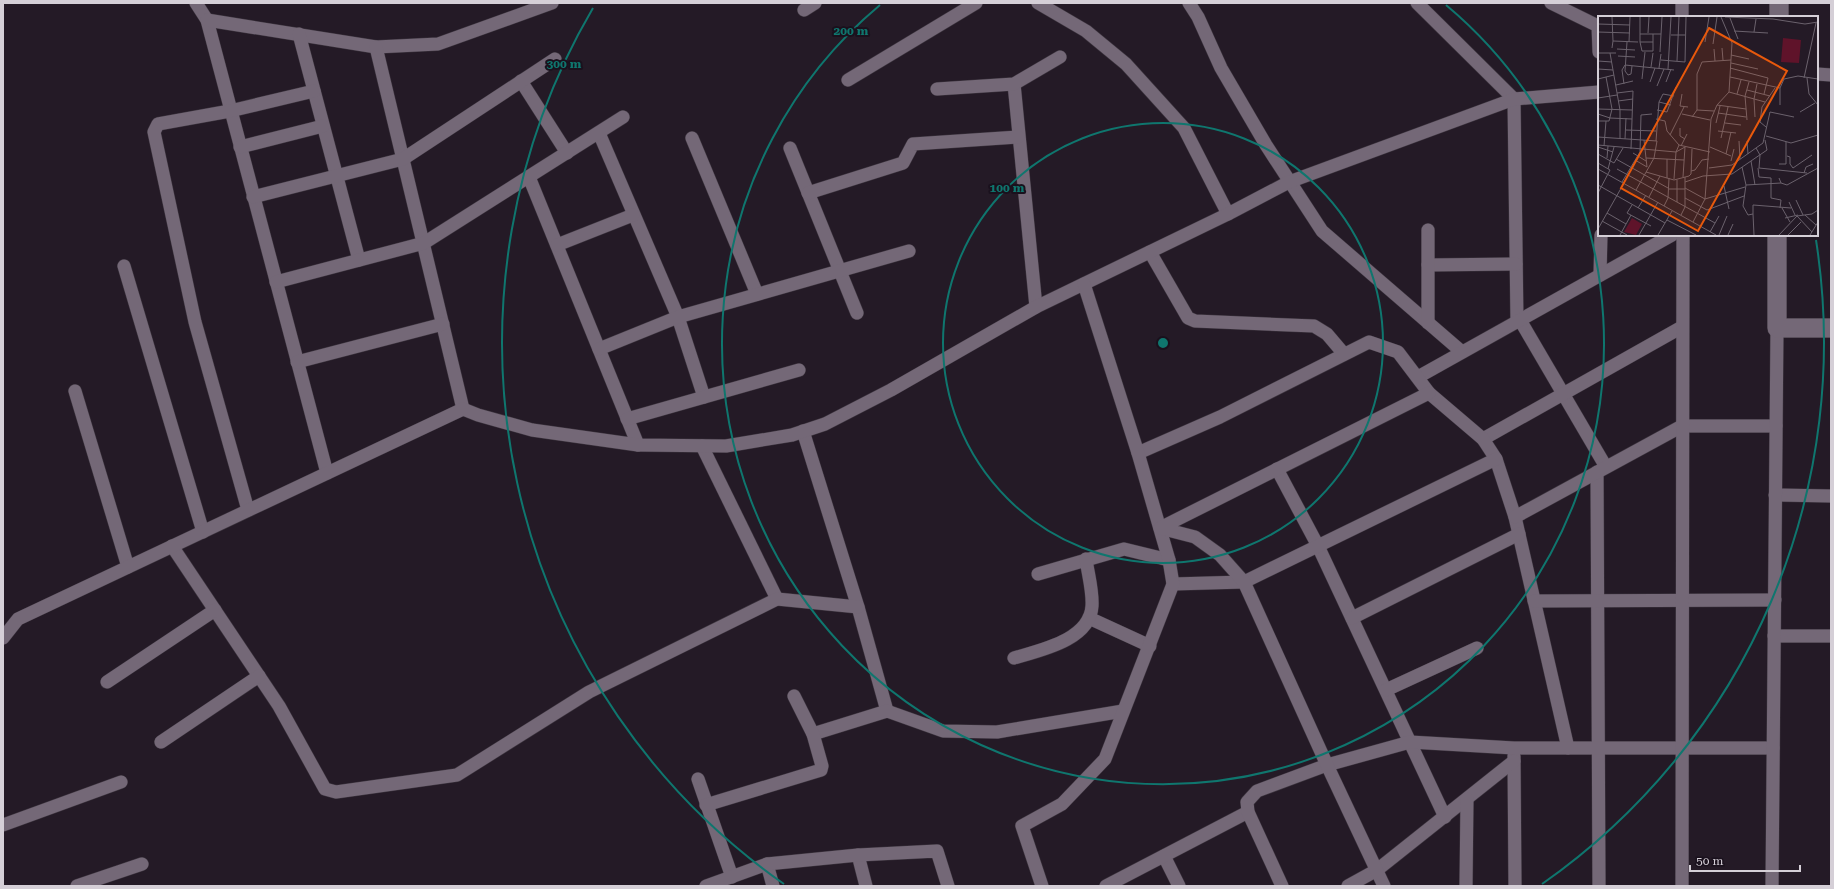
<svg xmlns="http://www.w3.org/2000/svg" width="1834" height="889" font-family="'Roboto Serif',serif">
<rect width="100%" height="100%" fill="#241a26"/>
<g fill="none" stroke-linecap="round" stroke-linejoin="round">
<g stroke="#3d353f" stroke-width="14">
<g id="street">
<path d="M196,3L207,20L327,473"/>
<path d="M1038,3L1086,31L1126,64L1184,128L1228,214"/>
<path d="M1189,3L1198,17L1221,68L1266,145L1322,231L1462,352"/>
<path d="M1417,3L1514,99L1517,322"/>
<path d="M1551,3L1598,26L1599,52"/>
<path d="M1682,3V17"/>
<path d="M804,10L815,3"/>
<path d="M207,20L376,47L438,44L552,3"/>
<path d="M299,34L359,260"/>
<path d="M376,47L463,409"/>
<path d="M1817,74L1831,75"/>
<path d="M848,80L976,3"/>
<path d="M521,81L567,153"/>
<path d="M1014,84L1036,307"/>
<path d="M937,89L1014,84L1060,57"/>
<path d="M599,133L678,317L704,397"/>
<path d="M692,138L757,294"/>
<path d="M240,147L323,126"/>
<path d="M790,148L857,313"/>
<path d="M529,177L638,445"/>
<path d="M808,193L903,163L913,144L1018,137"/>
<path d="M253,197L403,159L555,59"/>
<path d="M557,245L633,215"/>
<path d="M1150,252L1188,318L1195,321L1314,326L1327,334L1344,354"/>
<path d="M1428,265L1516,264"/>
<path d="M124,266L203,532"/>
<path d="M1600,275L1601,235"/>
<path d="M276,282L424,243L623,117"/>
<path d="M1520,320L1606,467"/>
<path d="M1428,323V230"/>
<path d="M599,349L678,317L909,251"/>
<path d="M297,362L443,324"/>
<path d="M1418,377L1672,235"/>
<path d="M75,391L128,567"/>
<path d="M627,419L799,370"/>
<path d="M803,431L858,607L887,711"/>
<path d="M1483,439L1682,327"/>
<path d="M702,446L777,599"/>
<path d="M1138,453L1220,417L1369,342L1398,352L1429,393L1483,439L1496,459L1515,517L1568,748"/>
<path d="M1277,469L1318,546L1445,817"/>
<path d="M1597,472L1599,886"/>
<path d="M1775,495L1831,496"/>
<path d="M248,510L195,322L154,132L158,124L230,111L314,91"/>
<path d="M1515,517L1682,426H1776"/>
<path d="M172,546L279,706L325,789L336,792L457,775L589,692L777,599L858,607"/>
<path d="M1038,574L1124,549L1169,560"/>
<path d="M1173,584L1244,582L1496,459"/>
<path d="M1534,601L1775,600"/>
<path d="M1089,618L1150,646"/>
<path d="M1352,618L1519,534"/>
<path d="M1774,636H1831"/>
<path d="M3,638L18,619L463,409L478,415L532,430L638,445L726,446L792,435L825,424L891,390L1036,307L1228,214L1289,182L1514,99L1599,92"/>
<path d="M1014,658C1041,650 1090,640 1092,606C1093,591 1088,574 1086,559"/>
<path d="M107,682L215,610"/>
<path d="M1386,690L1477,648"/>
<path d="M813,734L887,711L943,731L997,732L1123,711"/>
<path d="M161,742L259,676"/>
<path d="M1514,756L1515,886"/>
<path d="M698,779L732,877"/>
<path d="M706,805L821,770L822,766L813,734L794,696"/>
<path d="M3,825L121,782"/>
<path d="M858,855L866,886"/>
<path d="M1164,856L1179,886"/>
<path d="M767,864L773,886"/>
<path d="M77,886L142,864"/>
<path d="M706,886L767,864L858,855L937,851L948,886"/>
<path d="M1042,886L1022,826L1062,804L1105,759L1173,584L1169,560L1138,453L1084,284"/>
<path d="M1106,886L1248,812"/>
<path d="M1282,886L1248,812L1247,802L1257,791L1327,765L1410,742L1514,748H1773"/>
<path d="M1348,886L1377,870L1514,761"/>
<path d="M1384,886L1327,765L1244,582L1220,555L1195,537L1160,528L1429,393"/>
<path d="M1466,886L1467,799"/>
<path d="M1682,886L1683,235"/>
<path d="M1772,886L1777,328"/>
</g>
</g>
<g stroke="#3d353f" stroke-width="20">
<g id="secondary">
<path d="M1779,17V3"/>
<path d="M1777,235V328H1831"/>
</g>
</g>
<use href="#street" stroke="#746877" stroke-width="13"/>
<use href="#secondary" stroke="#746877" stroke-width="19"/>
</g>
<g fill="none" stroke="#0f766e" stroke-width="2">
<circle cx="1163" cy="343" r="220"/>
<path d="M1446 5A441 441 0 1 1 880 5"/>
<path d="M784 884A661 661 0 0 1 593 8M1816 240A661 661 0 0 1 1542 884"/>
</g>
<g transform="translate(1598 16)">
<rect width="220" height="220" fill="#241a26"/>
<path d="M185,22L203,24L201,47L183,46ZM34,202L44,208L38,219L26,216Z" fill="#5f132a"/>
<path fill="none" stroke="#6b626d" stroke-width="1" d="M14,1L15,25M42,1V26L44,35H55V18M127,1L175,3L207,8L220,6M132,2L140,23M0,8L32,9M136,15L170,17M0,16L32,17M156,16L158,3M50,17L51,1M42,18H63M73,19H87M29,26L27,55L30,59L33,58L34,50M31,26L32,1M42,26H55M107,26L111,1M115,28L119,1M14,32L15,25L40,26M124,32L125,44M19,33L37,34M116,33L117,45M62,36L64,1M0,37H18M12,37L22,94V122M133,39L151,43M20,40L37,41M63,44L87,46L88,1M0,45L14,46M79,45L81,1M133,47L160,53M53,51L55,37M61,52L63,38M132,52L170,62L166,78M0,53L15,54M70,53L73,1M132,61L182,72M206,62L218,7M209,62L211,78L220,89M0,63L16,59M44,63L47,36M52,66L57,52M68,66L73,53M26,68L24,54L27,49L76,54M18,69L35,65M59,70L66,53M149,74L172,80M131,76L167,86M19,77L35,75L33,133M84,78L82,90L90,91M139,78L143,64M0,82L19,79M20,85L35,83M61,86L73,89M119,89L148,93M182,89V72L186,63L200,60L220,63M0,93L34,94M59,94L69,96L78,71M99,94L116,95M202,96L217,87M120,97L148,101M0,98L12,102L34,103M84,98L112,104M94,101L99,94V58L104,46L133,44M157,101L156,83L159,68M58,103L67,105L69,115L81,129L112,136M149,104L147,80L151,66M0,105H11L14,93L8,61M118,107L122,90M127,107L143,109M168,111L162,106L164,91L177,72M82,112V120L87,123M28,114L58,115M120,115L138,117M72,119L86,91M168,120L193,127L220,119M0,121L59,125L56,142L38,174M123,122L130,91M27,123L28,102M46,124L49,151M58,125L61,86L65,78L76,80M141,125L142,143M149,125L150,138M0,129L78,136L87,131L85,161M6,130L8,105M83,130L89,118M0,131L15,136M112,131L133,140M158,132L162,139L161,152L209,157M35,137L48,145M0,138L16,147L25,132M128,138L133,116M189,140L192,141V148L195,152M9,142L10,130M48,142L86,144M18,143L70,172M37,144L49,151M133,145L136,133M153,145L157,169M0,147L12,154L0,177M181,148H188V126M144,151L148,169L145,190L150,199L155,198L156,219M111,152L134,149L165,127L172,96L196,101M160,152L161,161L173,162V182L183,184L182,192M195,152L214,139M0,153L118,219M10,153L16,131M19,153L117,207M93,155L97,154L104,144L111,143M48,156L76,164L91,160L93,158L94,133M206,157L208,151L215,148M69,162V143M181,162L183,167L189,169L220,152M76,163L78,136L81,129M79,164V186M24,166L42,136L43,99L54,98M87,166L105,160L134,158L169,134L167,124M0,169L67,207M148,169L183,167M126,170L131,193M87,172L107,183L147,171M71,173H87M51,181L62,160M87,182L109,194L146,180M198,184L205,199M191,186L197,199M34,189L29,197L53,210M66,190L70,182L71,162M40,192L48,179M184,192L192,206M9,197L28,208M155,198V189L193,192M83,199L87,191V161M207,199L218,209M199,200L214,216M187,202L200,199M69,204L98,219M4,205L29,219M95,206L107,183L113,103L119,89L131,76L134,27L123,1M0,213L26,167M112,216L121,200M22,219L33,199M41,219L60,186M60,219L74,195M121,219L129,200M130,219L135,208M181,219L199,200L214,198L220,194M190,219L203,206M212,219L220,206"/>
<path fill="#e8590c" fill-opacity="0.15" stroke="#e8590c" stroke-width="2" d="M111,12L189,55L100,215L23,172Z"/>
<rect width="220" height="220" fill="none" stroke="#d5cfd7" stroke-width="2"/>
</g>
<circle cx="1163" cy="343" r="6" fill="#0f766e" stroke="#1a111d" stroke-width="2"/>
<g font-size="12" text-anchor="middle" font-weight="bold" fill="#0f766e" stroke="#1a111d" stroke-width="4" stroke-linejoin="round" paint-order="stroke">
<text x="851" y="35">200 m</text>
<text x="564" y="68">300 m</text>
<text x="1007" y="192">100 m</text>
</g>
<rect width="1834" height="889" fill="none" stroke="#d5cfd7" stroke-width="8"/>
<path d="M1690 865v6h110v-6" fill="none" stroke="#d5cfd7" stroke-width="2"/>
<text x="1696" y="865" font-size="12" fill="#d5cfd7" stroke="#1a111d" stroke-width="3" paint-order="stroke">50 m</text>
</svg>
